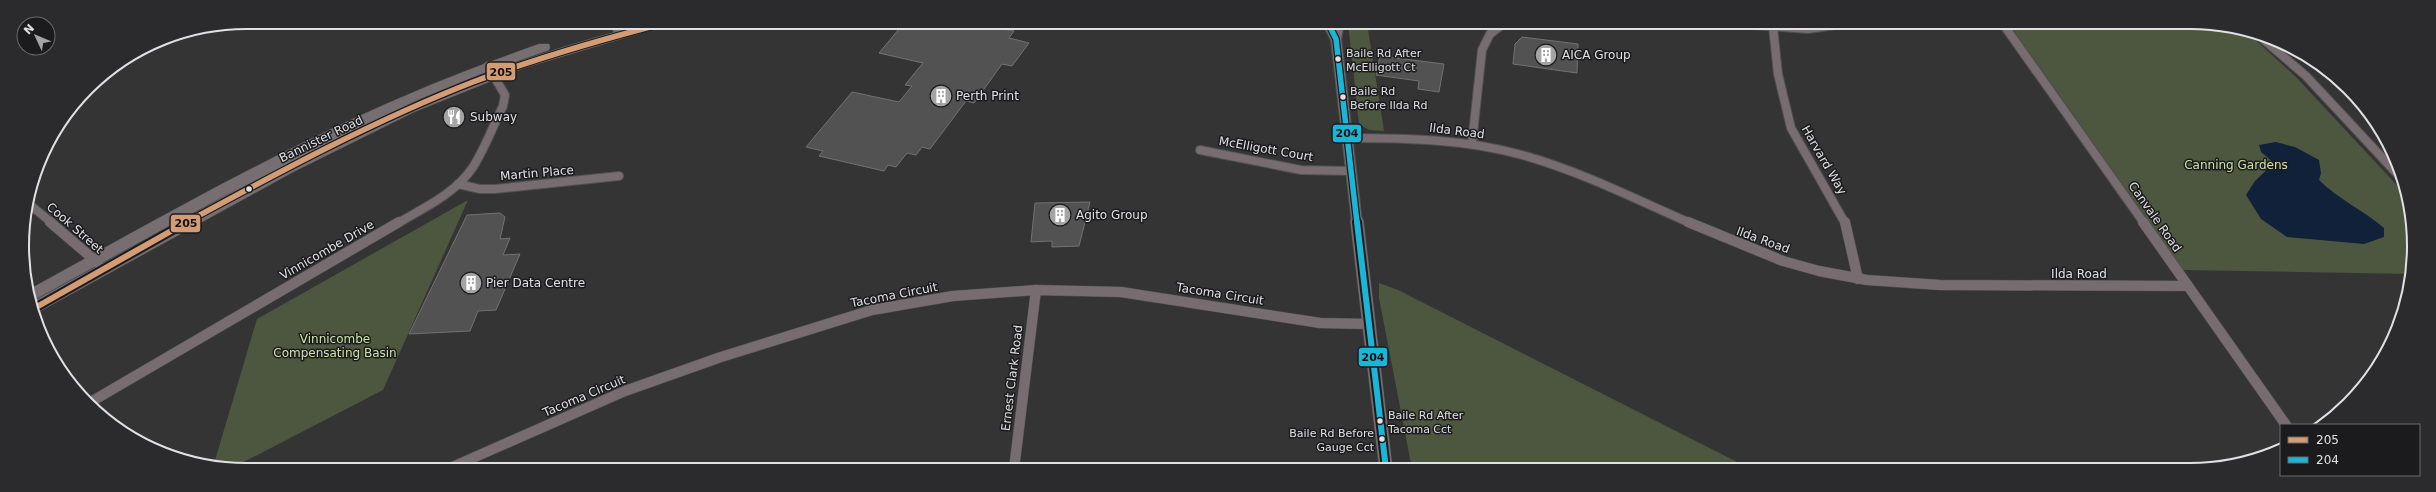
<svg xmlns="http://www.w3.org/2000/svg" width="2436" height="492" font-family="'DejaVu Sans',sans-serif">
<rect width="100%" height="100%" fill="#343435"/>
<g fill="#4d573f">
<path d="M1348,23H1367L1384,131L1369,130L1359,124Z"/>
<path d="M2009,24H2219L2247,33L2261,45L2296,77L2407,196L2412,274L2183,270Z"/>
<path d="M468,200L383,390L232,468L213,467L257,319Z"/>
<path d="M1379,283L1398,290L1751,469H1412L1379,298Z"/>
</g>
<path fill="#11213a" d="M2276,142L2295,147L2319,160L2321,173L2319,180C2338,199 2363,210 2384,228V237L2364,244L2287,237L2261,219L2246,195L2255,181L2274,163L2261,152L2259,145Z"/>
<g fill="#525252" stroke="#737272">
<path d="M904,23L951,25L952,23H972L1014,31L1009,38L1029,43L1012,66L1002,64L974,103L966,101L930,149L922,147L916,155L907,153L896,167L888,165L884,171L819,156L823,151L806,147L852,92L899,102L912,86L905,85L923,63L879,53Z"/>
<path d="M1522,37L1578,44L1577,73L1513,64L1515,44Z"/>
<path d="M1380,56L1444,64L1439,92L1418,89L1419,81L1376,75Z"/>
<path d="M1090,202L1079,246L1052,247V241L1031,242L1035,203Z"/>
<path d="M500,213L505,217L500,239L510,238L503,255L520,254L496,310L478,311L470,331L409,334L467,215Z"/>
</g>
<g fill="none" stroke-linecap="round" stroke-linejoin="round">
<g stroke="#505051" stroke-width="10">
<g id="minor-far1">
<path d="M615,22L619,35"/>
<path d="M1726,23L1808,29L1842,24"/>
<path d="M2003,24L2144,223"/>
<path d="M1773,27L1778,74L1791,128L1845,223"/>
<path d="M2263,39L2306,76L2403,180"/>
<path d="M1347,138C1405,138 1465,139 1522,155C1580,171 1635,199 1690,223"/>
<path d="M1472,143L1482,50L1490,34L1504,23"/>
<path d="M1200,150L1301,170L1351,171"/>
<path d="M458,184L480,189H495L619,176"/>
<path d="M29,204L52,223"/>
<path d="M398,223C424,208 456,193 473,167C485,148 493,126 503,106L505,95L488,66"/>
</g>
</g>
<g stroke="#505051" stroke-width="11">
<g id="minor">
<path d="M50,222L98,263"/>
<path d="M1688,222L1783,261L1819,271L1867,280L1940,285L2188,286"/>
<path d="M1845,222L1858,279"/>
<path d="M2143,222L2286,425"/>
<path d="M89,403L399,222"/>
<path d="M450,468L625,391L721,357L872,310L953,296L1036,290L1121,292L1320,323L1368,324"/>
<path d="M1014,469L1036,290"/>
</g>
</g>
<g stroke="#505051" stroke-width="12">
<g id="tertiary-far1">
<path d="M1328,23L1336,39"/>
<path d="M1339,23L1336,39L1357,223"/>
</g>
</g>
<g stroke="#505051" stroke-width="14">
<path id="tertiary" d="M1357,222L1386,469"/>
</g>
<g stroke="#505051" stroke-width="1">
<path id="primary" d="M654,22H677L524,68L414,112L293,172L33,315L32,302L240,188L367,123L224,196L32,301L30,289C154,221 277,150 407,95C450,76 495,60 539,44H549L550,47L549,50L481,74L415,101L405,106C486,71 568,43 654,22Z"/>
</g>
<use href="#minor-far1" stroke="#776c70" stroke-width="8"/>
<use href="#minor" stroke="#776c70" stroke-width="10"/>
<use href="#tertiary-far1" stroke="#776c70" stroke-width="10"/>
<use href="#tertiary" stroke="#776c70" stroke-width="13"/>
<use href="#primary" fill="#766e70" fill-rule="evenodd"/>
<g stroke="#1b1b1d" stroke-width="8">
<path id="bus-1-far1" d="M185,223C279,172 373,121 473,82C537,58 603,39 669,22"/>
</g>
<g stroke="#1b1b1d" stroke-width="10">
<path id="bus-1" d="M33,309L187,222"/>
</g>
<g stroke="#1b1b1d" stroke-width="8">
<path id="bus-2-far1" d="M1328,23L1336,39L1357,223"/>
</g>
<g stroke="#1b1b1d" stroke-width="10">
<path id="bus-2" d="M1357,222L1386,469"/>
</g>
<use href="#bus-1-far1" stroke="#d39c74" stroke-width="5.5"/>
<use href="#bus-1" stroke="#d39c74" stroke-width="6"/>
<use href="#bus-2-far1" stroke="#1ab6d8" stroke-width="5.5"/>
<use href="#bus-2" stroke="#1ab6d8" stroke-width="6"/>
</g>
<defs>
<g id="building-disc" transform="scale(1.15)"><circle r="9.5" fill="#a4a4a5" stroke="#1b1b1d"/><path d="M-4-6H4V6H1V3H-1V6H-4ZM-2.5-4.3h1.7v1.8h-1.7ZM.8-4.3h1.7v1.8H.8ZM-2.5-1h1.7V.8h-1.7ZM.8-1h1.7V.8H.8Z" fill="#fff"/></g>
<g id="restaurant-disc" transform="scale(1.15)"><circle r="9.5" fill="#a4a4a5" stroke="#1b1b1d"/><path d="M-5-6h1v4h1v-4h1v4h1v-4h1v5L-1.5 .5V6h-2V.5L-5-1ZM5-6V6H3V1.5H1.5Q1.5-4 5-6Z" fill="#fff"/></g>
</defs>
<g fill-rule="evenodd">
<use href="#building-disc" x="1546" y="55"/>
<use href="#building-disc" x="941" y="96"/>
<use href="#restaurant-disc" x="454" y="117"/>
<use href="#building-disc" x="1060" y="215"/>
<use href="#building-disc" x="471" y="283"/>
</g>
<g fill="#e1e0e2" stroke="#1b1b1d" stroke-width="1.5">
<circle cx="1338" cy="59" r="3.5"/>
<circle cx="1343" cy="97" r="3.5"/>
<circle cx="249" cy="189" r="3.5"/>
<circle cx="1380" cy="421" r="3.5"/>
<circle cx="1382" cy="439" r="3.5"/>
</g>
<g text-anchor="middle" dominant-baseline="central" stroke-width="3" stroke-linejoin="round" paint-order="stroke">
<g font-size="11" fill="#e1e0e2" stroke="#1b1b1d" text-anchor="start">
<text x="1346" y="53">Baile Rd After<tspan x="1346" dy="14">McElligott Ct</tspan></text>
<text x="1350" y="91">Baile Rd<tspan x="1350" dy="14">Before Ilda Rd</tspan></text>
<text x="1388" y="415">Baile Rd After<tspan x="1388" dy="14">Tacoma Cct</tspan></text>
<text x="1374" y="433" text-anchor="end">Baile Rd Before<tspan x="1374" dy="14">Gauge Cct</tspan></text>
</g>
<g font-size="12" fill="#e1e0e2" stroke="#1b1b1d" text-anchor="start">
<text x="1562" y="55">AICA Group</text>
<text x="956" y="96">Perth Print</text>
<text x="470" y="117">Subway</text>
<text x="1076" y="215">Agito Group</text>
<text x="486" y="283">Pier Data Centre</text>
</g>
<g font-size="12" fill="#e1e0e2" stroke="#1b1b1d">
<text transform="translate(1457 131) rotate(7)">Ilda Road</text>
<text transform="translate(321 139) rotate(-26)">Bannister Road</text>
<text transform="translate(1266 149) rotate(10)">McElligott Court</text>
<text transform="translate(1824 160) rotate(60)">Harvard Way</text>
<text transform="translate(537 173) rotate(-5)">Martin Place</text>
<text transform="translate(2155 217) rotate(55)">Canvale Road</text>
<text transform="translate(75 228) rotate(41)">Cook Street</text>
<text transform="translate(1763 240) rotate(20)">Ilda Road</text>
<text transform="translate(327 250) rotate(-30)">Vinnicombe Drive</text>
<text x="2079" y="274">Ilda Road</text>
<text transform="translate(1220 294) rotate(9)">Tacoma Circuit</text>
<text transform="translate(894 295) rotate(-11)">Tacoma Circuit</text>
<text transform="translate(1012 378) rotate(-83)">Ernest Clark Road</text>
<text transform="translate(584 396) rotate(-23)">Tacoma Circuit</text>
</g>
<g font-size="12" fill="#cce5a6" stroke="#1b1b1d">
<text x="2236" y="165">Canning Gardens</text>
<text x="335" y="339">Vinnicombe<tspan x="335" dy="14">Compensating Basin</tspan></text>
</g>
</g>
<path d="M0 0H2436V492H0ZM246 29H2190A217 217 0 0 1 2407 246V246A217 217 0 0 1 2190 463H246A217 217 0 0 1 29 246V246A217 217 0 0 1 246 29Z" fill="#2b2b2d" fill-rule="evenodd"/>
<path fill="none" stroke="#e1e0e2" stroke-width="2" d="M246 29H2190A217 217 0 0 1 2407 246V246A217 217 0 0 1 2190 463H246A217 217 0 0 1 29 246V246A217 217 0 0 1 246 29Z"/>
<g stroke="#1b1b1d" stroke-width="1.5">
<rect x="486" y="62" width="30" height="19" rx="4" fill="#d39c74"/>
<rect x="1332" y="124" width="30" height="19" rx="4" fill="#1ab6d8"/>
<rect x="170" y="214" width="31" height="19" rx="4" fill="#d39c74"/>
<rect x="1358" y="347" width="30" height="20" rx="4" fill="#1ab6d8"/>
</g>
<g font-size="11" text-anchor="middle" font-weight="bold" fill="#111">
<text x="501" y="76">205</text>
<text x="1347" y="137">204</text>
<text x="186" y="227">205</text>
<text x="1373" y="361">204</text>
</g>
<rect x="2280" y="424" width="140" height="52" fill="#1b1b1d" stroke="#6a6a6c"/>
<rect x="2288" y="437" width="20" height="6" fill="#d39c74" stroke="#6a6a6c"/>
<text x="2316" y="444" font-size="12" fill="#e1e0e2">205</text>
<rect x="2288" y="457" width="20" height="6" fill="#1ab6d8" stroke="#6a6a6c"/>
<text x="2316" y="464" font-size="12" fill="#e1e0e2">204</text>
<g transform="translate(36 36) rotate(314)"><circle r="19" fill="#1b1b1d" stroke="#6a6a6c"/>
<path d="M0-3L7 15L0 10L-7 15Z" fill="#a4a4a5"/>
<text y="-6" font-size="11" font-weight="bold" text-anchor="middle" fill="#e1e0e2">N</text>
</g>
</svg>
